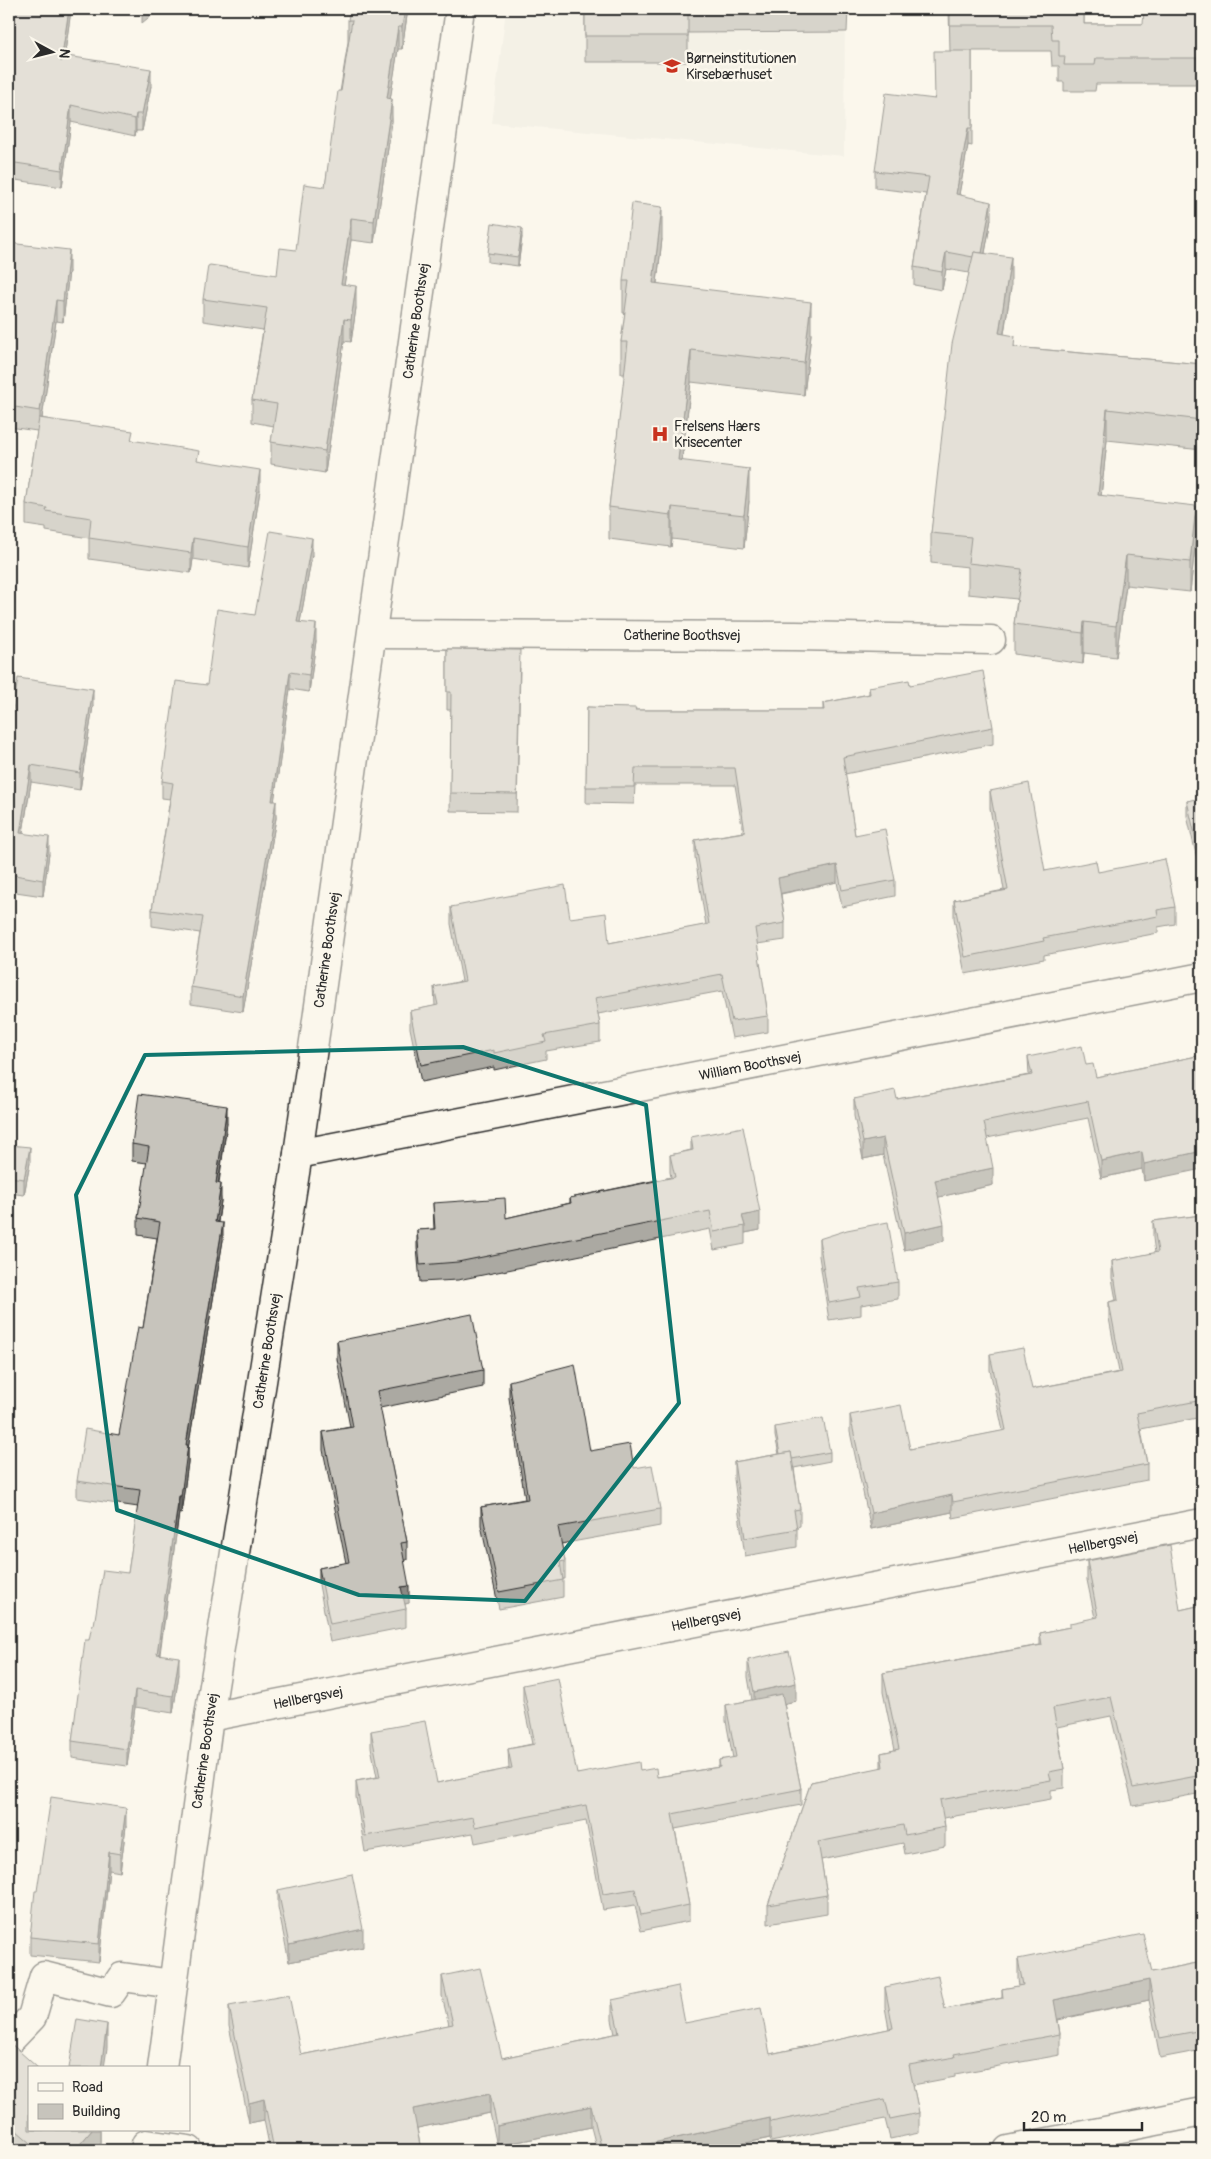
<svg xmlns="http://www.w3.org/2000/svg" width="1211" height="2159" font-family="Pangolin,sans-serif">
<rect width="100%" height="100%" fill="#fbf7ec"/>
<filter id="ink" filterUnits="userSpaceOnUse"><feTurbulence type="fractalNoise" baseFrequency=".02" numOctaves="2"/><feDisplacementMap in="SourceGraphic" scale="10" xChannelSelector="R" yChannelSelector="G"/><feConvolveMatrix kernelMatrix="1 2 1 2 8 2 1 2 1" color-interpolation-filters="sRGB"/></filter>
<g filter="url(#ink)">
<path fill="#ebe8de" d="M506,9H845L844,156L492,123Z"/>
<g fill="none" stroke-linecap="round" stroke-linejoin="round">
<g stroke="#2b2b2b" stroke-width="31">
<g id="minor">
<path d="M373,634L796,636L991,640"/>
<path d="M298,1154L1202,977"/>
<path d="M209,1717L1202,1523"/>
<path d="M9,2041L32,2017L44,1976L111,1993L122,1977L173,1984"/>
<path d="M162,2068L209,1717L298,1154L460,9"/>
<path d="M146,2144L189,2150"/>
<path d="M1008,2150L1202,2112"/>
</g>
</g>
<use href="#minor" stroke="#fbf7ec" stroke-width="28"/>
</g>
<g fill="#aba9a2" stroke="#2b2b2b">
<path d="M9,9H71L64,59L151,86L142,131H136L135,136L71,122L62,187L9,179Z"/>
<path d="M408,9L402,49H398L390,98L392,121L374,243L351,240L344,285L356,308L351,342L344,341L325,473L271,464V442L274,426L252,422V400L263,330L203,321V299L277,275L296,250L325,187L348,42V20Z"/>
<path d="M585,9H848L847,32L688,33V62H585Z"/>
<path d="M949,9H1084V24H1143L1202,9V23L1198,84H1096L1095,91H1064V82H1059V66H1052L1051,51H972V146L968,145L959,194L991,219L985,253L1011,287L1004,334L1015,347L1202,364V450L1107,440L1101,495L1196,537L1190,592L1126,585L1116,657L1084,653L1083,664L1014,654V624L1017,599L968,594V567L931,563V533L969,273L946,269L942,290L914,285V267L926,194L875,188V171L934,99L950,51Z"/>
<path d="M522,237L518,266L488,262V253Z"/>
<path d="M662,239L657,283L811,334L804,395L691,382L682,461L749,501L744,548L672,539L671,547L609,539V507L625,374H621V342L625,313H623V281Z"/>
<path d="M9,243L69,271L63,322L56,321L42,418L133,440L199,461L260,490L248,568L193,559L191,573L89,559V538L46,531V528L26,525V504L37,431L9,427Z"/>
<path d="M1202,476V562H1197V536Z"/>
<path d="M312,555L300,622L316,641L309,692L290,689L274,801L276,818L243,1012L191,1004V987L200,933L152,926V910L170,799L162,798V781L255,615Z"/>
<path d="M447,649L520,668L517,812L450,811L451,710H447Z"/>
<path d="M910,685L993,727V744L845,774L855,835L895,880V896L842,907L837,882L781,894L785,923V940L757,944L768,1016V1032L732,1038L722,991L598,1014L600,1025V1042L546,1051V1059L494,1070V1067L421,1082L410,1028V1011L435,1006L434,987L462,981L451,924V907L570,918L609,943L706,925L695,857V840L743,832L735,785H635L634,804L586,803L587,707L635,710H823V703L869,694V687Z"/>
<path d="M93,706L80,790L31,782L23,833L49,854L43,896L9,891V709L13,710Z"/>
<path d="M990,791L1045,871L1098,872L1175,907V924L1158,927V933L1044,955V959L965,974L954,918V900L1004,890L990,808Z"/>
<path d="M1202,798V866L1199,867L1187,816V801Z"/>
<path d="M1202,1055L1144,1181L1142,1169L1101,1178L1088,1118L987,1138L993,1185L938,1197L944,1241L904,1250L883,1155L863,1159L854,1116V1099H897L1029,1075L1028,1057L1086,1065L1096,1077Z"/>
<path d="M227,1123L219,1183L221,1201L218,1222L223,1240L188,1449V1462L181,1514L179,1513L160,1654L179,1674L173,1713L135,1707L127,1766L72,1758V1741L89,1640L94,1625L128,1573L138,1507L77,1498V1481L119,1435L143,1328L157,1238L138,1235V1218L147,1163L132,1161V1144Z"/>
<path d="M691,1137L760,1230L745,1233V1244L714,1250L710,1229L458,1280L420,1282L417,1248V1230L434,1229L433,1203L506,1218L570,1203V1198L671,1177L670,1172V1155L691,1150Z"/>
<path d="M9,1145L30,1163L24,1195L9,1193Z"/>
<path d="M1202,1215V1417L1141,1429L1147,1464V1480L953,1518L952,1512L871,1529L850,1432V1415L910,1449L1003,1431L990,1370V1354L1032,1389L1119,1372L1109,1318V1302L1116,1300L1112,1278V1261L1155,1253L1153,1238V1221Z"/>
<path d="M819,1239L898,1282V1299L861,1305V1315L829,1320L819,1256Z"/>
<path d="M337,1341L483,1370V1387L380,1408L407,1542V1560H404L409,1603L405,1604L406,1609V1627L330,1642L319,1585V1568L346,1563L323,1450V1432L350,1427L337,1359Z"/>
<path d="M509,1381L590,1451L634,1468L660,1509V1526L561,1544L565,1561V1579H563V1597L499,1609L481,1525V1507L525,1499L509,1398Z"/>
<path d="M775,1427L830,1452V1461L794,1468L800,1509V1526L797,1527V1547L745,1556L734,1479V1462L779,1454L775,1436Z"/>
<path d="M1087,1561L1180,1610L1202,1605V1793L1133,1806L1111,1716L1057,1727L1064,1769V1788L1051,1790V1799L944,1818L945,1827V1846L905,1854L903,1843L821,1860L827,1895V1914L768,1924V1905L811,1782L881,1768V1753L895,1750L883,1692V1673L1040,1645V1633L1070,1627L1095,1618L1087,1580Z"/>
<path d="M748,1660L796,1701L784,1703L801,1789V1805L675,1829L689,1905V1921L641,1931L635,1905L603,1910L586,1821L475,1843L473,1833L365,1852L356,1797V1781L377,1777L371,1747V1731L437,1783L509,1769L508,1749L532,1744L523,1701V1685L577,1774L640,1771L657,1777L719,1767V1760L733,1758L726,1721V1705L752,1700L748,1677Z"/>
<path d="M126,1826L120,1872L109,1870L99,1962L30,1955V1937L37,1891Z"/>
<path d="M278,1890L363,1947L289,1962L278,1907Z"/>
<path d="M1018,1959L1152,1972L1202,1962V2050L1160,2058L1149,2000L1058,2020L1060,2034V2055L955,2074V2077L913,2085L919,2113V2133L890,2139L885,2119L771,2142L770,2138L713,2150H597L591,2127L497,2146L490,2113L417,2128L421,2150H270L264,2120L249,2123L229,2026V2006L301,2055L449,2025L442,1996V1976L502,2058L615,2034L612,2020V2000L685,2023L770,2054L889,2029L885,2007V1987L945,2009L1002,1998V1989L1019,1986L1018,1979Z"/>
<path d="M9,2042L100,2130V2144L95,2150H11L9,2148Z"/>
</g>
<g fill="#8b8984" stroke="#2b2b2b">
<path d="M69,9H71V11L61,79V62Z"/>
<path d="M142,9H159L142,23Z"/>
<path d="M405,9H408L402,49V27Z"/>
<path d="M1201,9H1202V23L1198,84V58Z"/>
<path d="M398,27V49L387,120V98Z"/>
<path d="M151,69V86L142,131V114Z"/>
<path d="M392,99V121L374,243V221Z"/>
<path d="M71,105V122L62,187V170Z"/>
<path d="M136,114V131L135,136V119Z"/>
<path d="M968,128V145L956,211V194Z"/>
<path d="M991,202V219L981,275V258Z"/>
<path d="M662,207V239L653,315V283Z"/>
<path d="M351,218V240L341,306V284Z"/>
<path d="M522,228V237L518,266V257Z"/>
<path d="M69,250V271L63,322V301Z"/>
<path d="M946,252V269L942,290V272Z"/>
<path d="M1011,257V287L999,364V333Z"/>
<path d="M356,286V308L351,342V320Z"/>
<path d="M56,300V321L40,432V411Z"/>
<path d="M811,302V334L804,395V363Z"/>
<path d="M344,319V341L325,473V451Z"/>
<path d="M691,350V382L678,492V460Z"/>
<path d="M1107,409V440L1098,525V495Z"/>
<path d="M749,469V501L744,548V515Z"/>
<path d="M260,470V490L248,568V547Z"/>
<path d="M1196,506V537L1190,592V562Z"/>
<path d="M672,507V539L671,547V515Z"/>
<path d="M193,538V559L191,573V553Z"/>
<path d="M312,538V555L297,639V622Z"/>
<path d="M1126,555V585L1116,657V626Z"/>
<path d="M14,585V602L9,638V621Z"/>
<path d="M1084,622V653L1083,664V633Z"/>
<path d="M316,624V641L309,692V675Z"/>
<path d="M290,672V689L272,817V801Z"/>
<path d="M93,689V706L80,790V773Z"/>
<path d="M31,765V782L20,850V833Z"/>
<path d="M276,801V818L243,1012V996Z"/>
<path d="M49,837V854L43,896V880Z"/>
<path d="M1202,851V866L1199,867V852Z"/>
<path d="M837,865V882L778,894V878Z"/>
<path d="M227,1106V1123L216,1200V1183Z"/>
<path d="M883,1138V1155L863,1159V1142Z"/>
<path d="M30,1147V1163L24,1195V1179Z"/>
<path d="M1202,1151V1169L1144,1181V1164Z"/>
<path d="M1142,1152V1169L1101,1178V1161Z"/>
<path d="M993,1168V1185L935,1198V1180Z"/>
<path d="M221,1184V1201L215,1239V1222Z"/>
<path d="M760,1212V1230L745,1233V1226L742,1216Z"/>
<path d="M223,1223V1240L188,1449V1462L181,1514V1496L186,1445Z"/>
<path d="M944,1224V1241L904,1250V1233Z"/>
<path d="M952,1495V1512L871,1529V1513Z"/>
<path d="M179,1496V1513L157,1671V1654Z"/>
<path d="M409,1586V1603L401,1605V1587Z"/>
<path d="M179,1657V1674L173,1713V1696Z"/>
<path d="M796,1683V1701L754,1710V1692Z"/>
<path d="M135,1690V1707L127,1766V1749Z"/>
<path d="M126,1808V1826L120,1872V1854Z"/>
<path d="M109,1852V1870L99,1962V1944Z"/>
<path d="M363,1929V1947L289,1962V1945Z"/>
<path d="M1149,1980V2000L1054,2020V2000Z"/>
<path d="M107,2024V2048L104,2068H101Z"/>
<path d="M490,2093V2113L413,2129V2109Z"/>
<path d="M264,2099V2120L249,2123V2103Z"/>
<path d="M591,2106V2127L497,2146V2126Z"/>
<path d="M770,2118V2138L713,2150H620Z"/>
<path d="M92,2130H100V2144L95,2150H75Z"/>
</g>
<g fill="#c7c4bc" stroke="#2b2b2b">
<path d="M9,9H69L61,62L67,56L151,69L142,114H136L135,119L71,105L62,170L9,162Z"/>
<path d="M350,9H405L402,27H398L387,98L392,99L374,221L351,218L341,284L356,286L351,320L344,319L325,451L271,442L277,404L252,400L267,308L203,299L208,266L210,265L277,275L280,248L296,250L304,184L325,187L338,91H341L352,20H348Z"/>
<rect x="585" y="9" width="103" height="27"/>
<path d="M950,9H1084V24H1143L1144,9H1201L1198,58H1096L1095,65H1064L1065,56H1059V40H1052L1051,25H950Z"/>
<path d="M934,51H972V128H968L956,194L991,202L982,253L974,252L973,257L946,252L942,272L914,267L929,177L875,171L886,93L935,99Z"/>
<path d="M632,203L662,207L653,283L811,302L804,363L691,350L678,460L749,469L744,515L672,507L671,515L609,507L628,342H621L629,281H623Z"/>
<path d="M492,223L522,228L518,257L488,253Z"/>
<path d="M9,243L69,250L63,301L56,300L40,411L9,406Z"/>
<path d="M974,252L1011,257L999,333L1015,336L1014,347L1202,364V420L1107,409L1098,495L1196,506L1190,562L1126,555L1116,626L1084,622L1083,633L1014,624L1022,569L968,563L971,537L931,533L952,344Z"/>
<path d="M39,418L133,431L131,440L199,451L197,460L260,470L248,547L193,538L191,553L89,538L91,518L46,511L47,508L26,504Z"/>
<path d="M1202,476V537L1197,536Z"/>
<path d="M270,531L312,538L297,622L316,624L309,675L290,672L272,801H276L243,996L191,987L203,917L152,910L173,783L162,781L176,681L207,685L217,609L255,615Z"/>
<path d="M9,584L14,585L9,621Z"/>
<path d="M447,649L520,650L517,794L450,793L451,692H447Z"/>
<path d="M983,671L993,727L843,757L855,835L885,829L895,880L842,890L837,865L778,878L785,923L755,928L768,1016L732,1021L722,974L595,998L600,1025L544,1035L546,1042L494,1053V1050L421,1065L410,1011L438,1005L434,987L465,981L451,907L565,885L570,918L606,913L609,943L709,924L695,840L745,832L735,768H635L634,787H586L587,707L636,708L635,710H824L823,703L870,694L869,687L909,680L910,685Z"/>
<path d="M18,678L93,689L80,773L31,765L20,833L49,837L43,880L9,874V709L13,710Z"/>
<path d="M1029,783L1045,871L1096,861L1098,872L1165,859L1175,907L1157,910L1158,916L1043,938L1044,941L965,957L954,900L1008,890L990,791Z"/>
<path d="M1202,798V851L1199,852L1187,801Z"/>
<path d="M1082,1046L1086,1065L1093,1064L1096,1077L1202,1055V1151L1144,1164L1142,1152L1101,1161L1088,1101L984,1122L993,1168L935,1180L944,1224L904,1233L883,1138L863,1142L854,1099L895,1090L897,1099L1032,1075L1028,1057Z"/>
<path d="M139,1094L227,1106L216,1183L221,1184L215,1222L223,1223L186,1445H188L181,1496H179L157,1654L179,1657L173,1696L135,1690L127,1749L72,1741L85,1640H89L92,1625H94L103,1570L128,1573L140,1490L77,1481L85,1429L119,1435L138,1327L143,1328L160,1222L138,1218L149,1147L132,1144Z"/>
<path d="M743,1127L760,1212L742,1216L745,1226L714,1232L710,1211L458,1262L420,1265L417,1230L435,1229L433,1203L505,1198L506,1218L571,1203L570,1198L675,1177L670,1155L693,1150L691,1137Z"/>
<path d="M9,1145L30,1147L24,1179L9,1177Z"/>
<path d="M1202,1215V1400L1137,1413L1147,1464L953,1502L952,1495L871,1513L850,1415L901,1405L910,1449L1006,1430L990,1354L1023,1348L1032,1389L1122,1372L1109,1302L1118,1300L1112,1261L1158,1252L1153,1221Z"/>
<path d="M888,1222L898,1282L859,1288L861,1297L829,1303L819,1239L847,1230Z"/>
<path d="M472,1314L483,1370L377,1391L407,1542L401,1543L409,1586L401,1587L406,1609L330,1624L319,1568L349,1562L323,1432L353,1427L337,1341Z"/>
<path d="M575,1364L590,1451L630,1444L634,1468L652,1465L660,1509L558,1527L565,1561L560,1562L563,1580L499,1592L481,1507L528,1499L509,1381Z"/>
<path d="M823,1418L830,1452L792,1459L791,1452L780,1454L775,1427Z"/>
<path d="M791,1452L800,1509L794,1510L797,1529L745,1538L734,1462Z"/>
<path d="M1170,1545L1180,1610L1202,1605V1775L1133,1788L1111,1697L1053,1708L1064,1769L1049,1772L1051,1780L940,1800L945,1827L905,1835L903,1825L818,1842L827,1895L768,1905L811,1782L883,1767L881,1753L899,1749L883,1673L1042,1645L1040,1633L1070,1627V1623L1098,1617L1087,1561Z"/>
<path d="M789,1651L796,1683L754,1692L748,1660Z"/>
<path d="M558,1678L577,1774L639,1762L640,1771L656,1768L657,1777L720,1767L719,1760L736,1757L726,1705L782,1694L801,1789L672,1814L689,1905L641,1915L635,1889L603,1894L586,1805L475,1827L473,1817L365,1836L356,1781L380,1777L371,1731L425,1721L437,1783L512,1768L508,1749L535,1744L523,1685Z"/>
<path d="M51,1797L126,1808L120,1854L109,1852L99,1944L30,1937L35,1891H37Z"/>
<path d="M352,1874L363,1929L289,1945L278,1890Z"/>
<path d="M1143,1934L1152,1972L1202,1962V2030L1160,2038L1149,1980L1054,2000L1060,2034L954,2054L955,2057L909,2065L919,2113L890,2119L885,2099L771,2122L770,2118L620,2150H602L591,2106L497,2126L490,2093L413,2109L421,2150H274L264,2099L249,2103L229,2006L289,1995L301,2055L453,2024L442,1976L480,1968L502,2058L619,2033L612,2000L678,1986L685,2023L761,2008L770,2054L893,2028L885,1987L938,1976L945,2009L1003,1998L1002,1989L1023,1985L1018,1959Z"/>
<path d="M77,2019L107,2024L101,2068H69Z"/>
<path d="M9,2042L38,2068H29V2130H92L75,2150H39L9,2124Z"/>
</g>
</g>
<path d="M0 0H1211V2159H0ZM463,1047L646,1105L679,1403L525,1601L359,1595L117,1510L76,1195L145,1055Z" fill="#fbf7ec" fill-opacity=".55" fill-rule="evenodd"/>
<path fill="none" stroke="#0f766e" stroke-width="4" stroke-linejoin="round" d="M463,1047L646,1105L679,1403L525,1601L359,1595L117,1510L76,1195L145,1055Z"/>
<defs>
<g id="school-bare" transform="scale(1.35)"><path d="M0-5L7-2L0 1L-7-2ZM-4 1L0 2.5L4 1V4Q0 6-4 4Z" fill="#c8321e" stroke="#fbf7ec" stroke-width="2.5" paint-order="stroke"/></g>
<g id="hospital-bare" transform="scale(1.35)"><path d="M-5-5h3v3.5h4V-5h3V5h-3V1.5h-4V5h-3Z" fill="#c8321e" stroke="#fbf7ec" stroke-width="2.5" paint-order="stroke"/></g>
</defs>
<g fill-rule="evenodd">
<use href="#school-bare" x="672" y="66"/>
<use href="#hospital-bare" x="660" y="434"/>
</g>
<g text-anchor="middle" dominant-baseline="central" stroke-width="5" stroke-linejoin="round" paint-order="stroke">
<g font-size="14" fill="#2b2b2b" stroke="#fbf7ec" text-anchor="start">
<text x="686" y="58">Børneinstitutionen<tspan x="686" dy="16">Kirsebærhuset</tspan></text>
<text x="674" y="426">Frelsens Hærs<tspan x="674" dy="16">Krisecenter</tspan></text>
</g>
<g font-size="14" fill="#2b2b2b" stroke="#fbf7ec">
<text transform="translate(416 321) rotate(-82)">Catherine Boothsvej</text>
<text x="682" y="635">Catherine Boothsvej</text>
<text transform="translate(327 950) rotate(-82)">Catherine Boothsvej</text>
<text transform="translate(750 1066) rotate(-11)">William Boothsvej</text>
<text transform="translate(267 1351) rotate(-81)">Catherine Boothsvej</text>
<text transform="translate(1103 1543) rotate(-11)">Hellbergsvej</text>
<text transform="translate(706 1620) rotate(-11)">Hellbergsvej</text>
<text transform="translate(308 1698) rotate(-11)">Hellbergsvej</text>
<text transform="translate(205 1751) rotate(-82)">Catherine Boothsvej</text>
</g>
</g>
<rect width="1211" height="2159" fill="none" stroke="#fbf7ec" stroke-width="30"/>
<rect x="15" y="15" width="1181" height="2129" fill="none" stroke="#2b2b2b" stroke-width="2" filter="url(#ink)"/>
<rect x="28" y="2066" width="162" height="65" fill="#fbf7ec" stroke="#a8a59f"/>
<rect x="38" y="2083" width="25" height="8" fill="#fbf7ec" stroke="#a8a59f"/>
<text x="72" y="2092" font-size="15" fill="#2b2b2b">Road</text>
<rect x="38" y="2104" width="25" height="15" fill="#c7c4bc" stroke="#a8a59f"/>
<text x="72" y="2116" font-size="15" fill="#2b2b2b">Building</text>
<g transform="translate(52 52) rotate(97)" stroke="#fbf7ec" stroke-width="4" paint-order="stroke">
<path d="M0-4L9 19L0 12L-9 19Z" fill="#2b2b2b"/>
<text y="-8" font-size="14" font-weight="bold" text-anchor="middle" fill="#2b2b2b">N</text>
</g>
<path d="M1024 2122v8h118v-8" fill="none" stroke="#2b2b2b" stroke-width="2.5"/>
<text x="1031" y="2122" font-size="15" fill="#2b2b2b" stroke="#fbf7ec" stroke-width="4" paint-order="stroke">20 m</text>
</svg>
